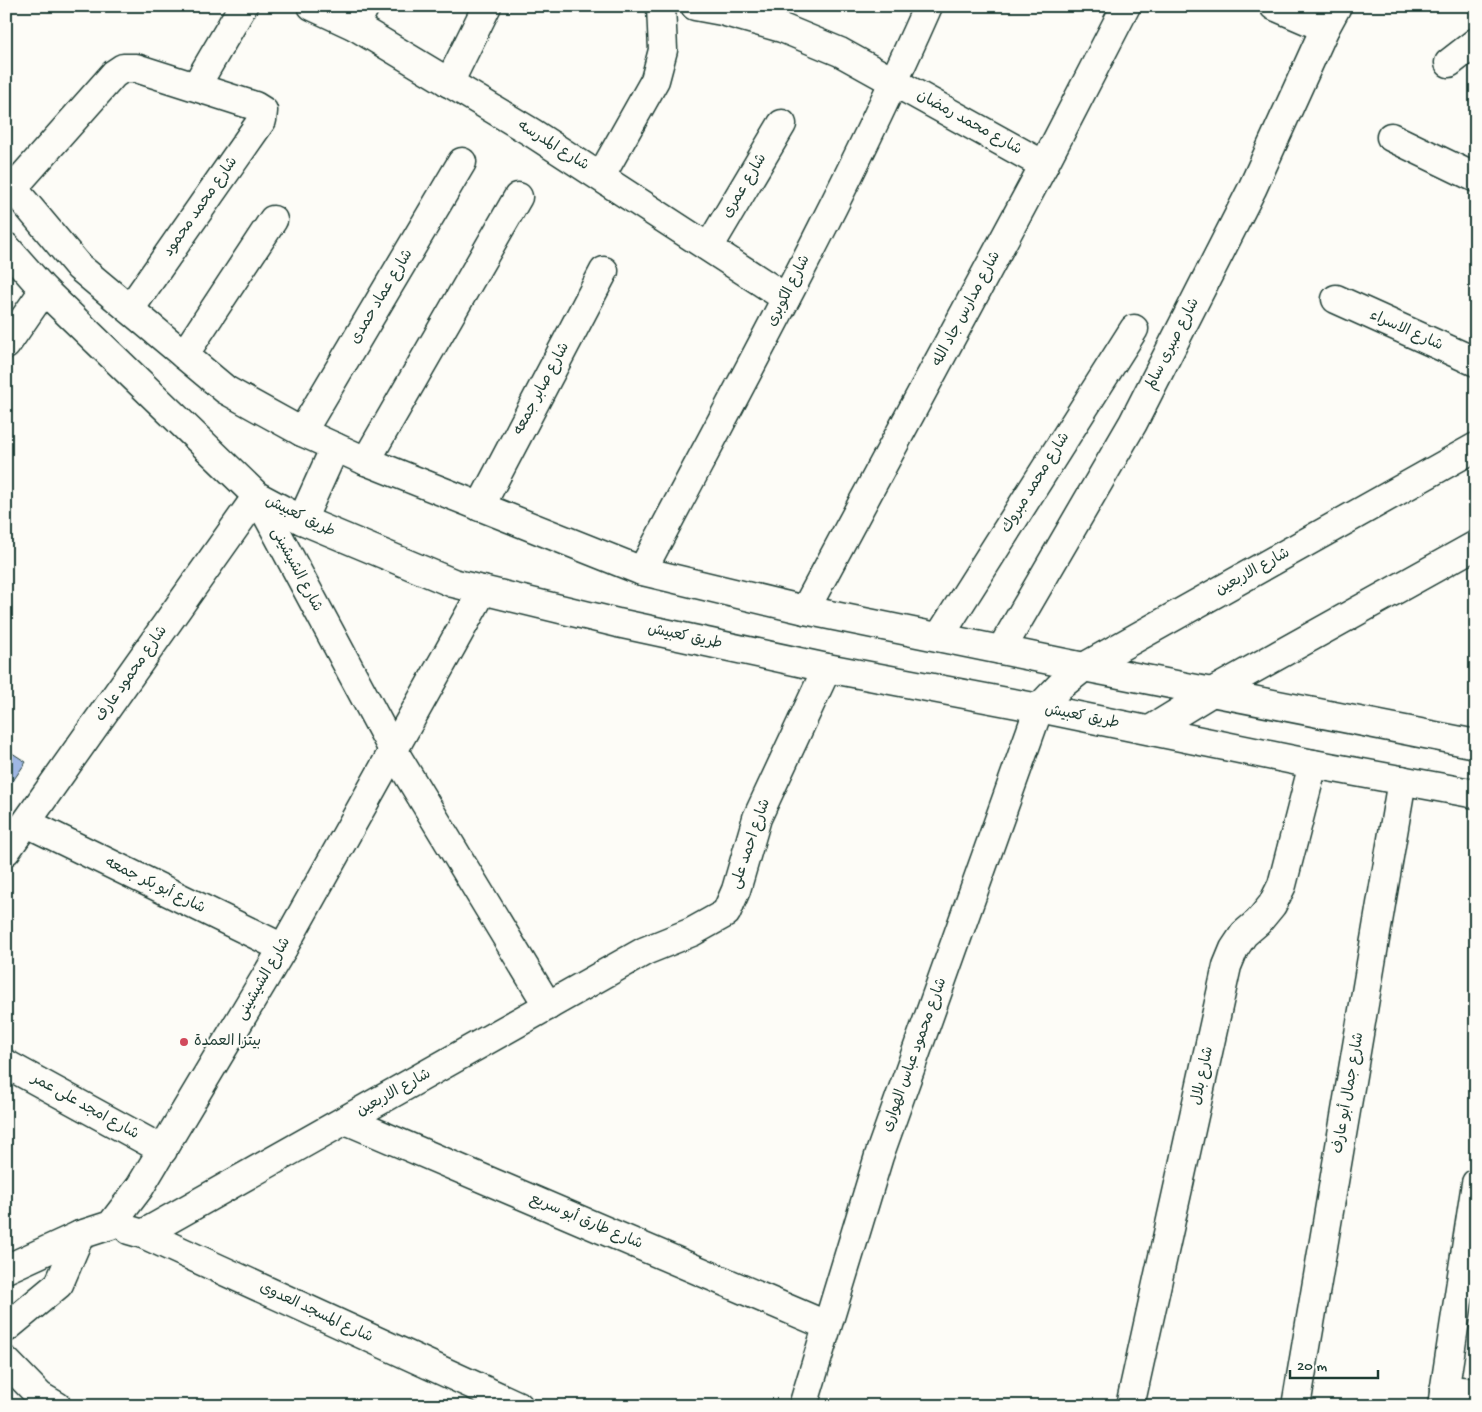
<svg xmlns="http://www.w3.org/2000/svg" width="1482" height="1412" font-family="'Gochi Hand','Playpen Sans Arabic',sans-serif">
<rect width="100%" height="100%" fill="#fdfcf7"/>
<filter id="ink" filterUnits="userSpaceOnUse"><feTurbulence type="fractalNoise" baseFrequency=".02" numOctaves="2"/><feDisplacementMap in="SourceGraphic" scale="10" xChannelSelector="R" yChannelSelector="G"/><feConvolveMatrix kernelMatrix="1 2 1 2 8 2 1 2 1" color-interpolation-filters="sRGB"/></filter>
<g filter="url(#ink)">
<path fill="#9fb7e4" stroke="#1f3d34" d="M6,749L26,762L6,791Z"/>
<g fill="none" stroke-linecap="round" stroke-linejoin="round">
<g stroke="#1f3d34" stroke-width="31">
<g id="street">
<path d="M312,6L355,26L531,132L786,298"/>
<path d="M695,6L722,11L782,28L840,52L1044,165"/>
<path d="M1274,6L1325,28"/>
<path d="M355,26L365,6"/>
<path d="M1449,63L1476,42"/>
<path d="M449,83L487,6"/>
<path d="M196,86L243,6"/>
<path d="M1391,137L1476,178"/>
<path d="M601,176L655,80L663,50L661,6"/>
<path d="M13,188L114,74L123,68H136L255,106L263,111L262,120L130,309"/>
<path d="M709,247L782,124"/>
<path d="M1336,299L1476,362"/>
<path d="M6,345L44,290"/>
<path d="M184,355L273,220"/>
<path d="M302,432L462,162"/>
<path d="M366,461L518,197"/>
<path d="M480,507L604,271"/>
<path d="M642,571C740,385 843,199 928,6"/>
<path d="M805,610L1044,165L1126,6"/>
<path d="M939,637L1134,329"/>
<path d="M1001,650L1133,423L1252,189L1325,28L1337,6"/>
<path d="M1150,730L1212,692L1476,545"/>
<path d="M27,823L283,948"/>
<path d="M6,851L257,496L393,750L548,1006"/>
<path d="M6,1064L163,1150"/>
<path d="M346,1120L826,1325"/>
<path d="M129,1230L143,1234L519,1406"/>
<path d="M143,1234L645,951L692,932L726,913L736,890L757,818L827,668"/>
<path d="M6,1269L80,1235L111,1225L140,1187L283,948L483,590"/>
<path d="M6,1328L59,1284L80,1235"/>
<path d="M6,1361L40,1396L57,1406"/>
<path d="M1444,1390L1476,1392"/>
<path d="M803,1406L879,1156L1039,708L1060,686L1084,667L1476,447"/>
<path d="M1130,1406L1227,966L1234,949L1244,934L1258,922L1272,905L1282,885L1313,764"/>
<path d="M1296,1406L1402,780"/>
<path d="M1442,1406L1476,1183"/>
</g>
</g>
<g stroke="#1f3d34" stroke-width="31">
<g id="secondary">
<path d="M6,180L79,267L226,390L302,432L366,461L642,571L805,610L1084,667L1476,744"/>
<path d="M6,247L44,290L257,496L302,520L453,583L618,623L827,668L1039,708L1313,764L1476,794"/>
<path d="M302,520L335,447"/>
</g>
</g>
<use href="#street" stroke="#fdfcf7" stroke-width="28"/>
<use href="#secondary" stroke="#fdfcf7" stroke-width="28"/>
</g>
</g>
<circle fill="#d1495b" stroke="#fdfcf7" stroke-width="2" cx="184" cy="1042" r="5"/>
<g text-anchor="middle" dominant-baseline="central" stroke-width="4" stroke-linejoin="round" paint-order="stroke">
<g font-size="15" fill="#1f3d34" stroke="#fdfcf7">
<text transform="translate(969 123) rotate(29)">شارع محمد رمضان</text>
<text transform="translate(553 146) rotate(32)">شارع المدرسه</text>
<text transform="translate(745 186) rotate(-59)">شارع عمرى</text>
<text transform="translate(201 207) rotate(-55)">شارع محمد محمود</text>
<text transform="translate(789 291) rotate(-63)">شارع الكوبرى</text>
<text transform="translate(382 297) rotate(-59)">شارع عماد حمدى</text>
<text transform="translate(967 309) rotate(-62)">شارع مدارس جاد الله</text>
<text transform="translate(1406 331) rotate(24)">شارع الاسراء</text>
<text transform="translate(1173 344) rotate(-63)">شارع صبرى سالم</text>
<text transform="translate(542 389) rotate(-62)">شارع صابر جمعه</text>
<text transform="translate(1036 483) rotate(-58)">شارع محمد مبروك</text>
<text transform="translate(300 517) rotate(26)">طريق كعبيش</text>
<text transform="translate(296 570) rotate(62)">شارع الشيشينى</text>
<text transform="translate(1253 572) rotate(-29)">شارع الاربعين</text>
<text transform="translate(685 637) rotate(12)">طريق كعبيش</text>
<text transform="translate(132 674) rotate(-55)">شارع محمود عارف</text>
<text transform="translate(1082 717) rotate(11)">طريق كعبيش</text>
<text transform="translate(751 844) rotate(-71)">شارع احمد على</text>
<text transform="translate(155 886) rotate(26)">شارع أبو بكر جمعه</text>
<text transform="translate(264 979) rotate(-60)">شارع الشيشينى</text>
<text transform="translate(915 1055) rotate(-70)">شارع محمود عباس الهوارى</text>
<text transform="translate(1203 1076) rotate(-78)">شارع بلال</text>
<text transform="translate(394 1093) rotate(-29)">شارع الاربعين</text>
<text transform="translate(1349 1093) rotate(-80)">شارع جمال أبو عارف</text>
<text transform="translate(85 1107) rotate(29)">شارع امجد على عمر</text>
<text transform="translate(586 1222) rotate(23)">شارع طارق أبو سريع</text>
<text transform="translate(316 1313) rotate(25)">شارع المسجد العدوى</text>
</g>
<g font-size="15" fill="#1f3d34" stroke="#fdfcf7" text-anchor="start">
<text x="194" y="1042">بيتزا العمدة</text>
</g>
</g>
<rect width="1482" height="1412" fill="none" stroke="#fdfcf7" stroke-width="25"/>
<rect x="12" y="12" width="1457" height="1387" fill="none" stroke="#1f3d34" stroke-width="2" filter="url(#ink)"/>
<path d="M1290 1370v8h88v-8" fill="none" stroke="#1f3d34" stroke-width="2.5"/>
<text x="1297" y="1370" font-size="15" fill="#1f3d34" stroke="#fdfcf7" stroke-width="4" paint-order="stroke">20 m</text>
</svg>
